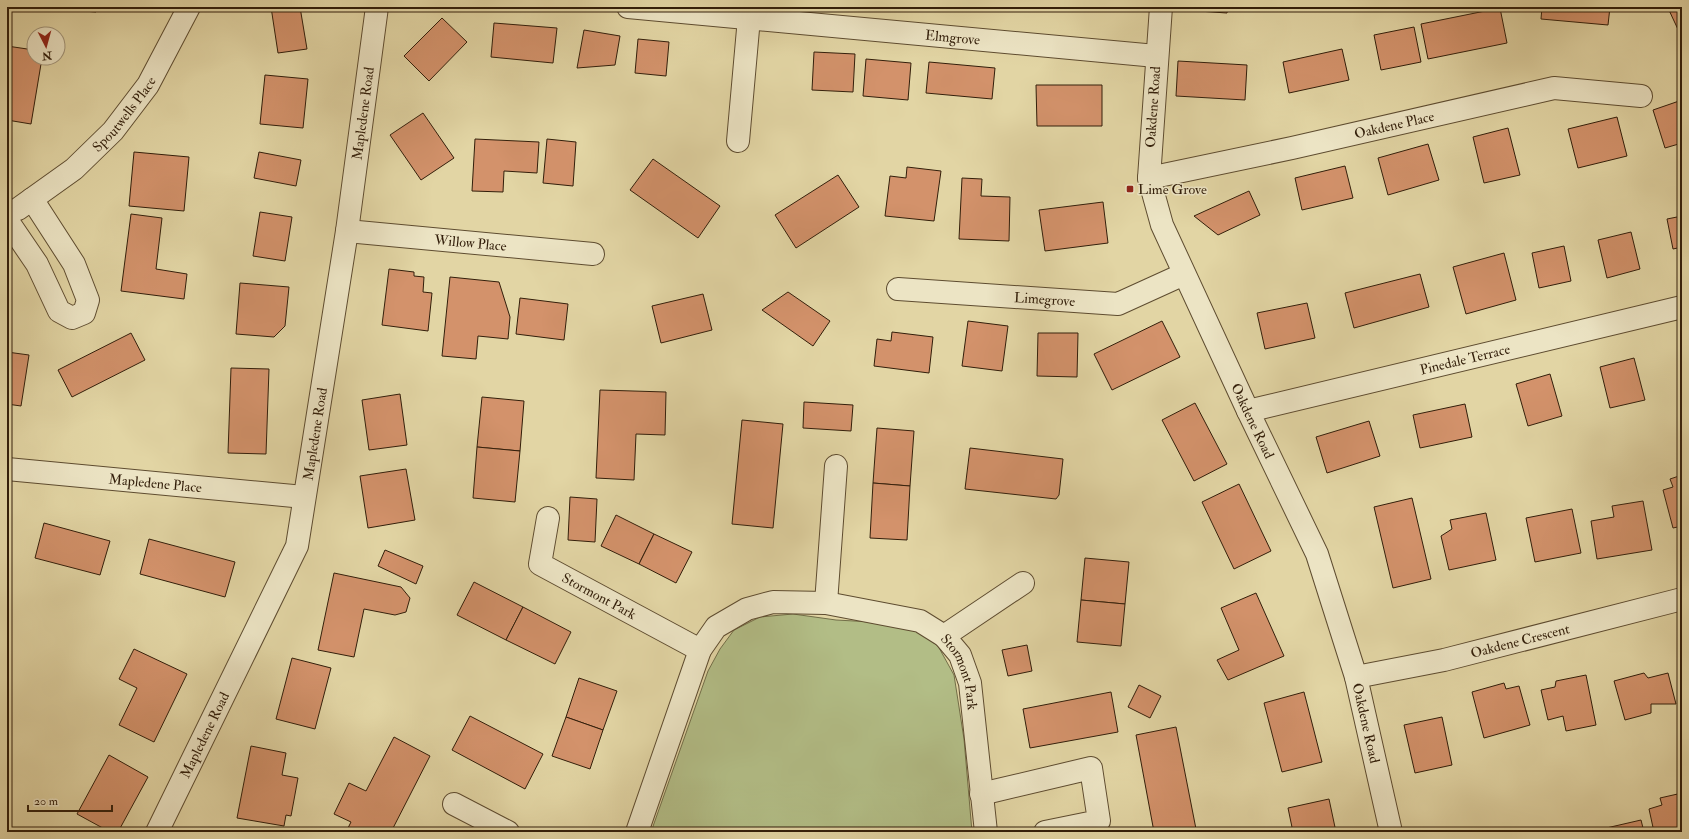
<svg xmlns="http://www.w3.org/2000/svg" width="1689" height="839" font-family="'IM FELL Double Pica',serif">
<rect width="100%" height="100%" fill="#e2d5a4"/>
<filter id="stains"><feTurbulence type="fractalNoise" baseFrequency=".005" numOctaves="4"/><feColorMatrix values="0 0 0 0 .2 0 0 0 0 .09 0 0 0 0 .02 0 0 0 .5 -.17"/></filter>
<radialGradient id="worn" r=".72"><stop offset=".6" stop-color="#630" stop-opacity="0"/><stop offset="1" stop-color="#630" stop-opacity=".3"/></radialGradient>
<path fill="#b2bd86" stroke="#726e48" d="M793,614L836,620L891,623L920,633L938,646L954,675L964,739L972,832H651L708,671L720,649L734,630L760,617Z"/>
<g fill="#d3926b" stroke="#321e0a">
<path d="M57,7H97L96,12L57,9Z"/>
<path d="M271,7H300L307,49L278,53Z"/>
<path d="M1184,7H1228L1227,13L1184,10Z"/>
<path d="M1542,7H1610L1608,25L1541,19Z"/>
<path d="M1682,7V38L1668,8Z"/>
<path d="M1500,8L1507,43L1428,59L1421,24Z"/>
<path d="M442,18L467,42L429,81L404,56Z"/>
<path d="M494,23L557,28L553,63L491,57Z"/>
<path d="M1414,27L1421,62L1381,70L1374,35Z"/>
<path d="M584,30L620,36L615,65L577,68Z"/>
<path d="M638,39L669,42L666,76L635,73Z"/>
<path d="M7,46L34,50V58H42L31,124L7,120Z"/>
<path d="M1342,49L1349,80L1289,93L1283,62Z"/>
<path d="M814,52L855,54L853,92L812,90Z"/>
<path d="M866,59L911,63L908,100L863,96Z"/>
<path d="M1178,61L1247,65L1245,100L1176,96Z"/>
<path d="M929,62L995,68L992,99L926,93Z"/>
<path d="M265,75L308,79L303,128L260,124Z"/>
<path d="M1036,85H1102V126H1037Z"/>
<path d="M1682,100V143L1665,148L1653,110Z"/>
<path d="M423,113L454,158L421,180L390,135Z"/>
<path d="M1617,117L1627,156L1578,168L1568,129Z"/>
<path d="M1508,128L1520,175L1484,183L1473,137Z"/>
<path d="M475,139L539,142L537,173L504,171L503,192L472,191Z"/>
<path d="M547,139L576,142L573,186L543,183Z"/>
<path d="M1428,144L1439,180L1388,195L1378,158Z"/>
<path d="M134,152L189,157L184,211L129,206Z"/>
<path d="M259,152L301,160L296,186L254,178Z"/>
<path d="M653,159L720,206L698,238L630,190Z"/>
<path d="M1345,166L1353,198L1302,210L1295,178Z"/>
<path d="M907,167L941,171L934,221L885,216L890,176L906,178Z"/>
<path d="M838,175L859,207L796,248L775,215Z"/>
<path d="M962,178L982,179L981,196L1010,197L1009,241L959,239Z"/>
<path d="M1249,191L1260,215L1218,235L1194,216Z"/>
<path d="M1103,202L1108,243L1045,251L1039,210Z"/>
<path d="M260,212L292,217L285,261L253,256Z"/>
<path d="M131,214L162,218L156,269L187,274L184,299L121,291Z"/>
<path d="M1682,216V247L1673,249L1667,219Z"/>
<path d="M1631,232L1640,269L1607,278L1598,240Z"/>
<path d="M1564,246L1571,281L1539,288L1532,253Z"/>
<path d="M1504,253L1516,300L1466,314L1453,267Z"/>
<path d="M389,269L414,272V276L424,277L423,292L432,293L428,331L382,325Z"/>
<path d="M1420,274L1429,307L1354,328L1345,293Z"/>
<path d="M450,277L499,282L510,317L508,339L478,336L476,359L442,356Z"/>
<path d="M240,283L289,287L285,326L274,337L236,334Z"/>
<path d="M788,292L830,321L813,346L762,310Z"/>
<path d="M703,294L712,330L661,343L652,306Z"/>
<path d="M520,298L568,304L564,340L516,334Z"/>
<path d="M1307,303L1315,338L1265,349L1257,313Z"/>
<path d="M968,321L1008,326L1002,371L962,366Z"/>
<path d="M1162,321L1180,357L1112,390L1094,354Z"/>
<path d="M892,332L933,337L929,373L874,366L877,339L891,341Z"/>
<path d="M131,333L145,360L72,397L58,370Z"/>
<path d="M1038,333H1078L1077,377L1037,376Z"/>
<path d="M1682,343V363L1678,344Z"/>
<path d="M7,352L29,355L21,406L7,404Z"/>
<path d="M1634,358L1645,400L1610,408L1600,367Z"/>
<path d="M231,368L269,369L266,454L228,453Z"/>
<path d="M1550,374L1562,416L1528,426L1516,384Z"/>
<path d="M600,390L666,392L665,435L636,434L634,480L596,478Z"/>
<path d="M400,394L407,445L369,450L362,400Z"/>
<path d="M482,397L524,401L520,451L477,447Z"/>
<path d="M804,402L853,405L851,431L803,428Z"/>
<path d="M1195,403L1227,464L1194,481L1162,420Z"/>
<path d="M1465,404L1472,437L1420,448L1413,415Z"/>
<path d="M742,420L783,424L773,528L732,524Z"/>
<path d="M1369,421L1380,456L1327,473L1316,437Z"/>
<path d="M877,428L914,431L910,486L873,483Z"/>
<path d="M477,447L520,451L515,502L473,498Z"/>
<path d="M970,448L1063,459L1059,495L1056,499L965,489Z"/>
<path d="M406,469L415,520L368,528L360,476Z"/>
<path d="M1682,475V526L1673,528L1663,490L1673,487L1670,479Z"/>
<path d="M873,483L910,486L907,540L870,538Z"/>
<path d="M1239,484L1271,551L1234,569L1202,502Z"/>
<path d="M570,497L597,499L595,542L568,540Z"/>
<path d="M1412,498L1431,579L1393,588L1374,507Z"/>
<path d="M1643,501L1652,550L1597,559L1591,521L1614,517L1612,506Z"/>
<path d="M1572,509L1581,553L1535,562L1526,518Z"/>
<path d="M1486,513L1496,560L1449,570L1441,536L1452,529L1450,520Z"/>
<path d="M616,515L654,534L639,564L601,546Z"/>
<path d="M44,523L110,541L100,575L35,558Z"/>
<path d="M654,534L692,552L676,583L639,564Z"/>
<path d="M149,539L235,562L225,597L140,574Z"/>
<path d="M385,550L423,566L416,584L378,566Z"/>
<path d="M1085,558L1129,562L1125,604L1081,600Z"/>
<path d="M334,573L401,587L410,598L406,612L395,615L364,609L354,657L318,650Z"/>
<path d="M474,582L523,607L506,640L457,615Z"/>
<path d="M1256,593L1284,656L1228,680L1217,660L1239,650L1221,608Z"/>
<path d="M1081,600L1125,604L1121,646L1077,642Z"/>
<path d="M523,607L571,632L555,664L506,640Z"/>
<path d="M1027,645L1032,671L1008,676L1002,650Z"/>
<path d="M134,649L187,674L154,742L119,725L137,688L119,679Z"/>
<path d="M292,658L331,668L315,729L276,719Z"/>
<path d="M1644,673L1648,678L1668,673L1676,704H1651V713L1625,720L1614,681Z"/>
<path d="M1586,675L1596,725L1566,731L1563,716L1548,720L1541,690L1555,687L1556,681Z"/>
<path d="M579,678L617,691L603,730L566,717Z"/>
<path d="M1504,683L1506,689L1519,686L1530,725L1484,738L1472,692Z"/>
<path d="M1139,685L1161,696L1150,718L1128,707Z"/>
<path d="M1111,692L1118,732L1030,748L1023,709Z"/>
<path d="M1304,692L1322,762L1282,772L1264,703Z"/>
<path d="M470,716L543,754L525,789L452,750Z"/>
<path d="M566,717L603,730L590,769L552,756Z"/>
<path d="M1442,717L1452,765L1415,773L1404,725Z"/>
<path d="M1176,727L1196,829L1180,832H1154L1136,735Z"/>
<path d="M394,737L430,756L391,832H346L351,822L334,814L349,783L366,791Z"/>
<path d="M251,746L286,753L282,775L298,778L291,816L286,815L284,826L237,818Z"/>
<path d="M109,755L148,777L118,832H110L77,814Z"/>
<path d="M1682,793V832H1654L1649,809L1662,805L1660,798Z"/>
<path d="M1329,799L1336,832H1293L1288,808Z"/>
<path d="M1641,820L1644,832H1589Z"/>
</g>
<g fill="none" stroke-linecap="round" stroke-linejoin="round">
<g stroke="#5e4c30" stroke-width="24">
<g id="minor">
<path id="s1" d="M628,7L1156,56"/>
<path id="s2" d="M1161,7L1149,178L1162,225L1248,411L1317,554L1356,677L1391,832"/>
<path d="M738,141L749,18"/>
<path id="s3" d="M1149,178L1292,148L1554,88L1641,96"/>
<path id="s4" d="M7,213L18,209L74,169L113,131L148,85L189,7"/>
<path d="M7,220L37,264L59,311L72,318L84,313L88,300L74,264L32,199"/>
<path id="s5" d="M347,231L593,254"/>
<path id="s6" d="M898,289L1118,304L1184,274"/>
<path id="s7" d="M1248,411L1682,307"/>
<path id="s8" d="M7,469L304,497"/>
<path id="s9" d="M548,518L540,564L700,650"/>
<path d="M826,603L836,466"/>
<path d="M944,636L1023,583"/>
<path id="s10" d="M1356,677L1444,660L1682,599"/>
<path d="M981,794L1091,768L1099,821L1045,832"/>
<path d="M454,804L508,832"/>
<path id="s11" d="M157,832L297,546L347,231L377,7"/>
<path id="s12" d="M637,832L700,650L716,627L747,609L773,602L826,603L920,621L944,636L960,655L970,683L986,832"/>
</g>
</g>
<use href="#minor" stroke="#ece4c4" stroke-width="22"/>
</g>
<rect fill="#8f2418" stroke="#ece4c4" stroke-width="1.5" x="1126" y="185" width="8" height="8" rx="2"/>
<g text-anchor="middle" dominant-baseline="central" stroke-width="3" stroke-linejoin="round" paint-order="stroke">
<g font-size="14" fill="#321e0a" stroke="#ece4c4">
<text stroke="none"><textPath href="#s1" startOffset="326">Elmgrove</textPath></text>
<text transform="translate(1153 107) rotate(-86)">Oakdene Road</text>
<text stroke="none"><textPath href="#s4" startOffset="155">Spoutwells Place</textPath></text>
<text stroke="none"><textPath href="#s11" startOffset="756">Mapledene Road</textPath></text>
<text stroke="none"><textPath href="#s3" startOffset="251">Oakdene Place</textPath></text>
<text stroke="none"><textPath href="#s5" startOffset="124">Willow Place</textPath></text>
<text stroke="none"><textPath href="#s6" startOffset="147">Limegrove</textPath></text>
<text stroke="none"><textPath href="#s7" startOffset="223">Pinedale Terrace</textPath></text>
<text stroke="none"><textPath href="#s2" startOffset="436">Oakdene Road</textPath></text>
<text stroke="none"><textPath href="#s11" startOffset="432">Mapledene Road</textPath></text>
<text stroke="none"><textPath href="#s8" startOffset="149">Mapledene Place</textPath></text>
<text stroke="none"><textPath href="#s9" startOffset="114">Stormont Park</textPath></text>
<text stroke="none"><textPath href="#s10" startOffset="168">Oakdene Crescent</textPath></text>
<text stroke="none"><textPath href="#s12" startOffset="501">Stormont Park</textPath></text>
<text stroke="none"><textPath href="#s2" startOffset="760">Oakdene Road</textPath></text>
<text stroke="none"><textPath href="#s11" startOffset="108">Mapledene Road</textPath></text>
</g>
<g font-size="14" fill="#321e0a" stroke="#ece4c4" text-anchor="start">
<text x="1138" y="189">Lime Grove</text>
</g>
</g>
<rect width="1689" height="839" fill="none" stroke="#e2d5a4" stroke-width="24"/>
<rect x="8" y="8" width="1673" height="823" fill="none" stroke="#321e0a" stroke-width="2"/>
<rect x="12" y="12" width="1665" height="815" fill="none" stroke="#321e0a"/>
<g transform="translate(46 46) rotate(174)"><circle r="19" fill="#ece4c4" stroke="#a2957a"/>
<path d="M0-3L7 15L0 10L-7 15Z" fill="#8f2418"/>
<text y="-6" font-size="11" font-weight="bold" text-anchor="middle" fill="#321e0a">N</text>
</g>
<path d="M28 805v6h84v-6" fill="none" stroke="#321e0a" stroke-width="2"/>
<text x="34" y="805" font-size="12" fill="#321e0a" stroke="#ece4c4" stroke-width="3" paint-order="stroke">20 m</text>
<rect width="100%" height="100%" filter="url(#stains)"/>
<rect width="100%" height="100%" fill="url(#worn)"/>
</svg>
